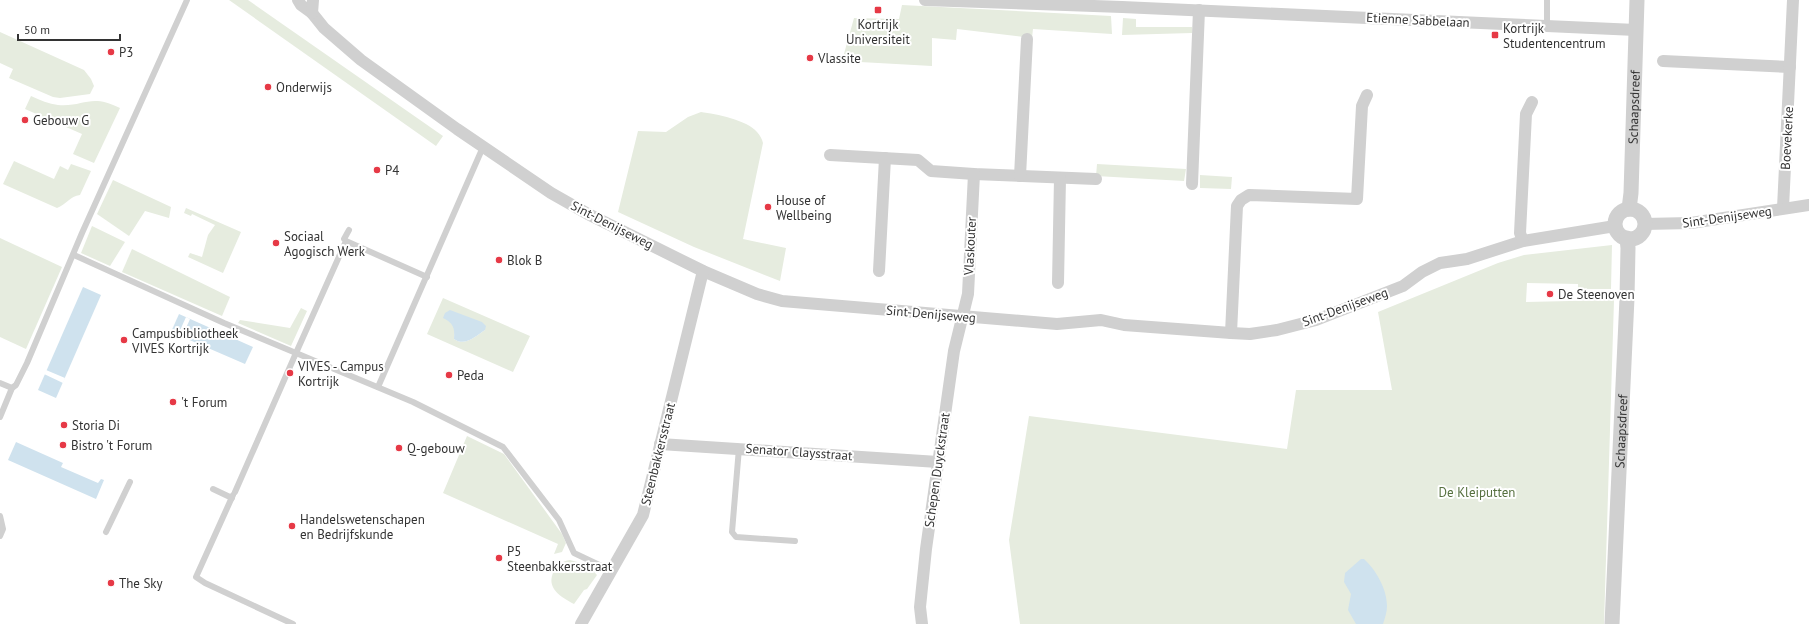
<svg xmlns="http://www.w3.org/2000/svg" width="1809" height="624" font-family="'PT Sans',sans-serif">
<rect width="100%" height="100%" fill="#fff"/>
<g fill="#e6ecdf" fill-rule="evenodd">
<path d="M229,0H248L443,136L436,146Z"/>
<path d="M902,5L1111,16L1112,34L1033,29L1032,38L957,29L956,40L932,38V66L842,61L854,18L899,19Z"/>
<path d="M1123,18L1136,19V27H1192V33L1122,35Z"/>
<path d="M0,32L84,70L91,79L94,86L90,94L60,98L53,97L9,78L13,69L0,63Z"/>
<path d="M31,96C40,100 49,104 58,105C85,107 90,93 120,108L94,163L73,154L82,134L25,109Z"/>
<path d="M701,112C716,114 747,120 757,132C760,135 762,139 763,143L743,239L786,248L780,281L694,247L618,212L638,131L666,132L688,117Z"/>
<path d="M14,161L54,179L60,166L68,170L71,164L91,171L80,195C70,196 66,205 57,208L3,184Z"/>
<path d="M1097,164L1186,169L1184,181L1096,176Z"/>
<path d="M1200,175L1232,177L1231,189L1200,188Z"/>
<path d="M113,180L171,207L169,218L145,211L129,236L97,214Z"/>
<path d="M186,208L241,232L223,273L188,257L190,253L202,257L208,235L215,225L192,214L191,216L184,213Z"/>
<path d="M92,226L125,242L110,266L81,253Z"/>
<path d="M0,238L62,267L26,349L0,337Z"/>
<path d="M1612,245L1611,289H1578V284L1527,283L1526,302L1614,300L1604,624H1020L1009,540L1029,416L1287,449L1296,390H1392L1378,312L1498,263L1524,255Z"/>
<path d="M132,249L230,297L222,316L122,272Z"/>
<path d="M443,298L530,336L513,372L427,334ZM451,322L485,330C476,336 465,347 454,339L455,329Z"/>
<path d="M301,308L307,311L291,346L238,323L240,320L290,328Z"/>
<path d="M467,436L504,454L562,534L566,543L562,552L554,554L558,544L443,493Z"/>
<path d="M570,560C579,562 591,567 597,575L587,589L584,590L574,604C561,597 545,588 554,571C558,565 562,561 570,560Z"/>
</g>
<g fill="#cfe2ee">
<path d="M83,287L101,295L56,398L38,390Z"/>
<path d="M450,310L482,322L486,326L485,330C476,336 465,347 454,339C455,327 453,323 443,318L445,313Z"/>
<path d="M179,314L253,347L245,364L171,332Z"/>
<path d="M16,442L63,463L61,467L98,483L101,479L104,480L96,499L8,460Z"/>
<path d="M1361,559H1364C1376,570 1387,589 1387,606C1387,612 1385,618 1383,624H1356L1348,610L1351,594L1344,582L1345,573Z"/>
</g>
<g fill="#fff">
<path d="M186,317L190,319L182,337L178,335Z"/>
<path d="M46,370L65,378L63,383L44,374Z"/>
</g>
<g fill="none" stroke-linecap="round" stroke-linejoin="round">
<g stroke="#d0d0d0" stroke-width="6">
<path d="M1547,26V0"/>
<path d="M349,230L344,239L346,241L296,353L413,402L503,447L559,520L574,553L612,571"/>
<path d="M346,241L427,277"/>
<path d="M74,255L224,323L296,353L235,492"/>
<path d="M0,383L12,388"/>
<path d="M378,387L483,147"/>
<path d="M0,417L12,388L16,385L27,363L82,233L187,0"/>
<path d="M739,448L732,532L736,537L795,541"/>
<path d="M213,489L232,498"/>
<path d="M233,495L196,577L205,583L293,624"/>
<path d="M0,516L3,529L0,536"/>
<path d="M106,532L130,482"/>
</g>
<g stroke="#d0d0d0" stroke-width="12">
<path d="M298,0L301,5L312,13L324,28L361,60L457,129L551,193L588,214L703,271L757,294L782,301L1057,324L1101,320L1124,325L1231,333L1250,334L1277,330L1316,320L1403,286L1422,272L1440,263L1467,259L1523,241L1615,226"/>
<path d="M925,0L1122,7L1636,30"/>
<path d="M312,13L313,0"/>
<path d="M1663,61L1790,67"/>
<path d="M830,155L918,160L931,171L974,174L1096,179"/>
<path d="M1020,176L1027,39"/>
<path d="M1192,184L1199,10"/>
<path d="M1783,208L1793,0"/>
<path d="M1644,224L1691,223L1809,205"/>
<path d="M1523,241L1520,233L1526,114L1532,102"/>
<path d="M879,271L885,158"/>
<path d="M1058,283L1060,178"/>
<path d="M1231,333L1237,206L1241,200L1249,195L1357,199L1362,106L1367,95"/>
<path d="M660,444L938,462"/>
<path d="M581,624L643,515L703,271"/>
<path d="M922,624L920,607L926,549L954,351L968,294L974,174"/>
</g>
<g stroke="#d0d0d0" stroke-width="15">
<path id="s1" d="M1629,209L1631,193L1637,0"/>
<circle cx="1630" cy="224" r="15"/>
<path id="s2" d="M1612,624L1627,298L1628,248L1627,238"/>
</g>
</g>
<g fill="#e63946" stroke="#fff" stroke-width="1.5">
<rect x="874" y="6" width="8" height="8" rx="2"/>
<rect x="1491" y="31" width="8" height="8" rx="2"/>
<circle cx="111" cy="52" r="4"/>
<circle cx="810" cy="58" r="4"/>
<circle cx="268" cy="87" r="4"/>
<circle cx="25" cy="120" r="4"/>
<circle cx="377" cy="170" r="4"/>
<circle cx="768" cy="207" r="4"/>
<circle cx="276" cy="243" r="4"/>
<circle cx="499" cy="260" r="4"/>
<circle cx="1550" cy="294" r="4"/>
<circle cx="124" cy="340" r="4"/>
<circle cx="290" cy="373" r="4"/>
<circle cx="449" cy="375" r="4"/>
<circle cx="173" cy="402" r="4"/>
<circle cx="64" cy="425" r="4"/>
<circle cx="63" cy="445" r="4"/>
<circle cx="399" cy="448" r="4"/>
<circle cx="292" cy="526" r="4"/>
<circle cx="499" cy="558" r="4"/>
<circle cx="111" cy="583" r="4"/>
</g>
<g text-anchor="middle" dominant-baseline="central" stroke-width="4" stroke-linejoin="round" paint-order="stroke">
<g font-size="13" fill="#333" stroke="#fff">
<text transform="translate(1418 20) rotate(3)">Etienne Sabbelaan</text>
<text stroke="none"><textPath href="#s1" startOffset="102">Schaapsdreef</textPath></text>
<text transform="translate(1787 138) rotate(-87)">Boevekerke</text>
<text transform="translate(1727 217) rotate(-8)">Sint-Denijseweg</text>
<text transform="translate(612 225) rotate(27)">Sint-Denijseweg</text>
<text transform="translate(970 246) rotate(-87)">Vlaskouter</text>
<text transform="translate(1345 307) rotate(-20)">Sint-Denijseweg</text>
<text transform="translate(931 314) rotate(5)">Sint-Denijseweg</text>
<text stroke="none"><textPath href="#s2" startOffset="193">Schaapsdreef</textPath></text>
<text transform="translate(799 452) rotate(4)">Senator Claysstraat</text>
<text transform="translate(658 454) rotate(-76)">Steenbakkersstraat</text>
<text transform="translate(937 470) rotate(-82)">Schepen Duyckstraat</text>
</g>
<g font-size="13" fill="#333" stroke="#fff" text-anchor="start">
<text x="878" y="24" text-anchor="middle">Kortrijk<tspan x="878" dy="15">Universiteit</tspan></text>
<text x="1503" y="28">Kortrijk<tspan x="1503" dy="15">Studentencentrum</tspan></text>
<text x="119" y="52">P3</text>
<text x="818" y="58">Vlassite</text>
<text x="276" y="87">Onderwijs</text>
<text x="33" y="120">Gebouw G</text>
<text x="385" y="170">P4</text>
<text x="776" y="200">House of<tspan x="776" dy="15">Wellbeing</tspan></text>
<text x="284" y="236">Sociaal<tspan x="284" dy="15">Agogisch Werk</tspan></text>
<text x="507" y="260">Blok B</text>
<text x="1558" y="294">De Steenoven</text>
<text x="132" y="333">Campusbibliotheek<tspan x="132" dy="15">VIVES Kortrijk</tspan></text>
<text x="298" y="366">VIVES - Campus<tspan x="298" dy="15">Kortrijk</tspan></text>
<text x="457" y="375">Peda</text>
<text x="181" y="402">'t Forum</text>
<text x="72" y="425">Storia Di</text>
<text x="71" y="445">Bistro 't Forum</text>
<text x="407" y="448">Q-gebouw</text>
<text x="300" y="519">Handelswetenschapen<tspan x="300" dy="15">en Bedrijfskunde</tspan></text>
<text x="507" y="551">P5<tspan x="507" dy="15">Steenbakkersstraat</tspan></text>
<text x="119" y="583">The Sky</text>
</g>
<g font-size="13" fill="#56703f" stroke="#fff">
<text x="1477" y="492">De Kleiputten</text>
</g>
</g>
<path d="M18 34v6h102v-6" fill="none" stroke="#333333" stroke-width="2"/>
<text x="24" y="34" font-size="12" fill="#333333" stroke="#ffffff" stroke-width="3" paint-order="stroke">50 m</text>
</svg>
